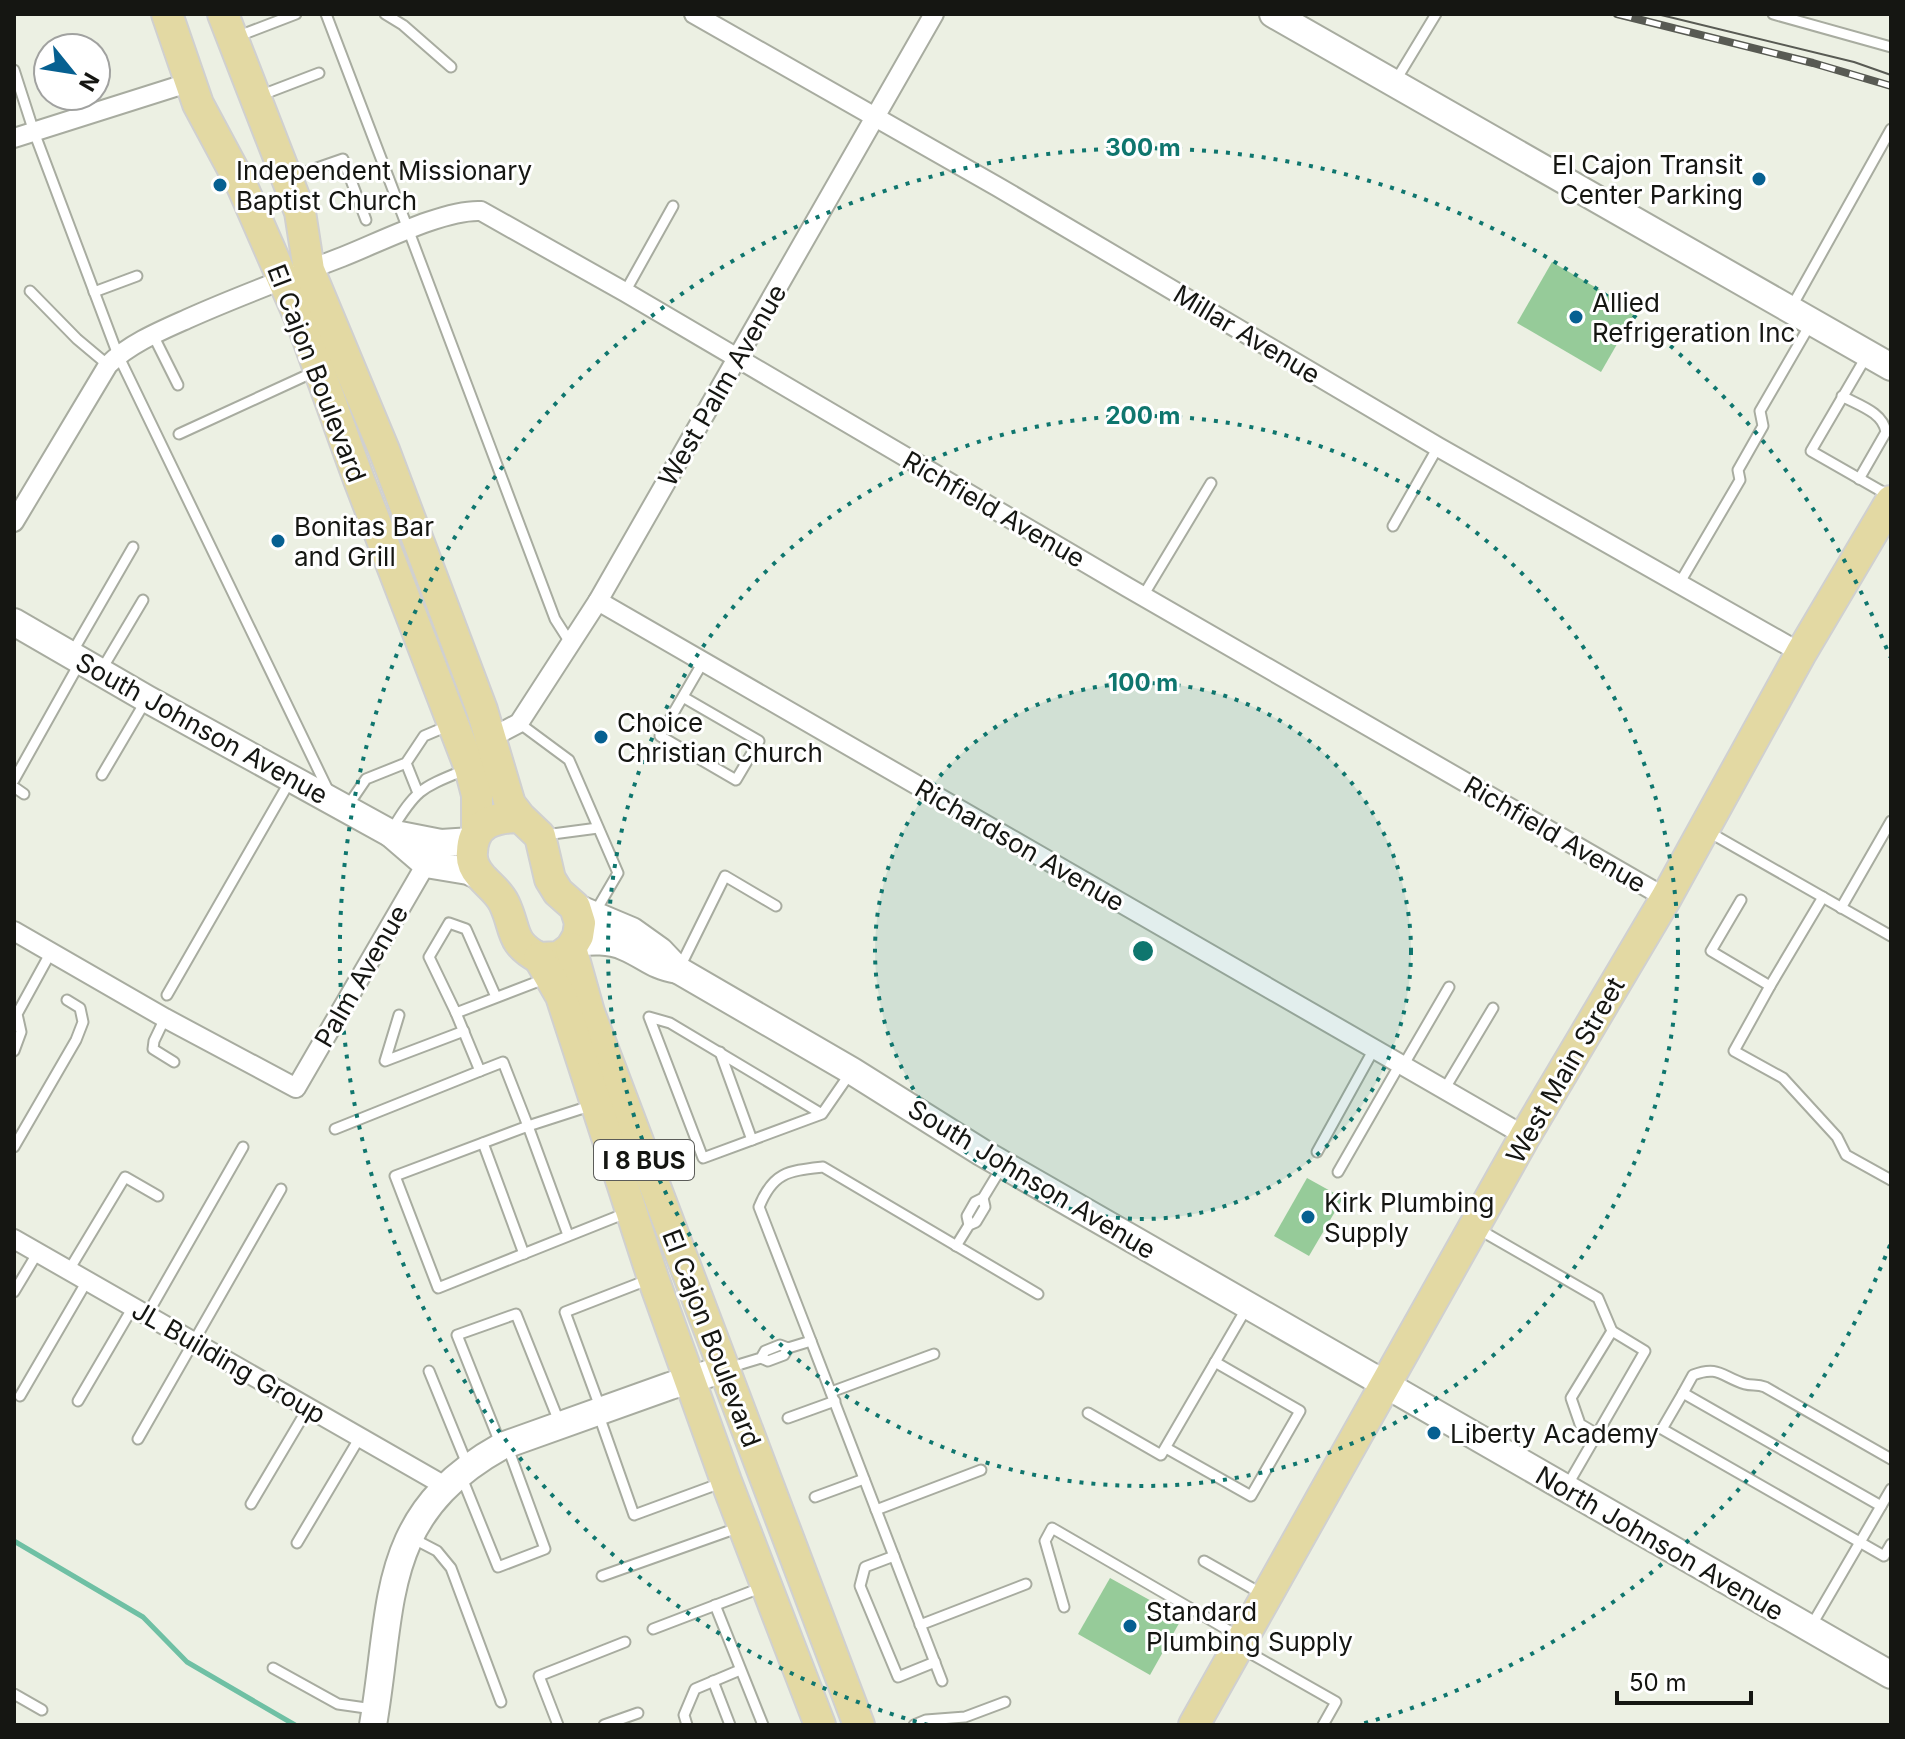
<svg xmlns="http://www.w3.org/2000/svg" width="1905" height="1739" font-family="Inter,sans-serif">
<rect width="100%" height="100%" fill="#ecf0e3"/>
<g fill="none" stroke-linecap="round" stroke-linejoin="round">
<path stroke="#6fc0a4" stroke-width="5" d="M14,1541L143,1617L187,1662L295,1725"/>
</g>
<g fill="#96cb99">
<path d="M1552,262L1636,311L1601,372L1517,323Z"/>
<path d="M1307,1178L1343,1198L1309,1256L1274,1236Z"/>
<path d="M1110,1578L1182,1618L1150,1675L1078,1634Z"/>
</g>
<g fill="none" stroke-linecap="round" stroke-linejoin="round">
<g stroke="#a8aca0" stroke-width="13">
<g id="lane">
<path d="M326,14C404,215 478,418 555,619L571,644"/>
<path d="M385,14L403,25L451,67"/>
<path d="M1773,14L1891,47"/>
<path d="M236,37L296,14"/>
<path d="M14,70L34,132L118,355L328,790"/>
<path d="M1396,80L1436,14"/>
<path d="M259,96L319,73"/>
<path d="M291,177L343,159L366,220"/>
<path d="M30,291L77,339L108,365"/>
<path d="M94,292L137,276"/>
<path d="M625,292L673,206"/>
<path d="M1791,308L1891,129"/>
<path d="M153,335L178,385"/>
<path d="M1866,357L1811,451L1888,495"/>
<path d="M1842,396C1858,405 1883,412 1886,432L1859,479"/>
<path d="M179,434L316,371"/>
<path d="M1393,526L1438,447"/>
<path d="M1679,584L1740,480L1738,470L1763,426L1760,411L1811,323"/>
<path d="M1143,596L1211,483"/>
<path d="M73,651L133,547"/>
<path d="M102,669L143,600"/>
<path d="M683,697L759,741L736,780L660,736L703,662"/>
<path d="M519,723L569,760L618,873L594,914"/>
<path d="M406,763L418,793"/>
<path d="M102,775L145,702"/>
<path d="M14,780L79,664"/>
<path d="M14,787L24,794"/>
<path d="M347,807L366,779L406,763L424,736L450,725"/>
<path d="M391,831C417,788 421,788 467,769"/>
<path d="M1707,831L1891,936"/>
<path d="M545,835L598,828"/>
<path d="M1741,900L1711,951L1770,986L1823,897"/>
<path d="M1841,908L1891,821"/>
<path d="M680,967L725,876L776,906"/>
<path d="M1770,986L1734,1051L1783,1078L1837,1137L1846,1155L1891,1180"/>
<path d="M167,995L290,781"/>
<path d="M496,997L466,929L449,923L429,957L456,1013L547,978"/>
<path d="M456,1013L480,1071L503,1062L528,1126L593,1105"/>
<path d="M399,1015L385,1061L464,1031"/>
<path d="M165,1018L154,1041L153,1049L174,1062"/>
<path d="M14,1051L21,1032L17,1014L51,952"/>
<path d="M720,1052L752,1140"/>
<path d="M1403,1066L1449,987"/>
<path d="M1444,1090L1493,1008"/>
<path d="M822,1114L670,1023L649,1017L703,1158L822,1114L851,1072"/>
<path d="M335,1129L480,1071"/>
<path d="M483,1143L524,1254"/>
<path d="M14,1147L76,1040L83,1022L80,1008L67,1000"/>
<path d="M1317,1152L1374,1049"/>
<path d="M1338,1172L1400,1064"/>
<path d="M969,1225L967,1216L975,1202L983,1198L1003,1165"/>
<path d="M1480,1230L1598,1298L1612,1331"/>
<path d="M568,1235L528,1126L395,1176L438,1288L626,1213"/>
<path d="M956,1246L969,1225L976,1222L985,1207L983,1198"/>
<path d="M69,1270L125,1177L158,1196"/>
<path d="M14,1292L38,1252"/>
<path d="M147,1315L243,1147"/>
<path d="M811,1341L942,1681"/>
<path d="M761,1358L768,1361L784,1355L788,1348"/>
<path d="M728,1368L761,1358L765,1351L780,1345L788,1348L811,1341L759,1207C773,1172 788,1171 823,1167L1038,1294"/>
<path d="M429,1371L467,1464"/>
<path d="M831,1392L934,1354"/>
<path d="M1683,1393L1662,1429L1884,1556L1891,1544"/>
<path d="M20,1396L87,1281"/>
<path d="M78,1401L133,1307"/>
<path d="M600,1407L565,1312L650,1279"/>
<path d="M598,1413L634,1515L721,1483"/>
<path d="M1088,1413L1161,1455L1246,1309"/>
<path d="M788,1418L835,1401"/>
<path d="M138,1439L281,1189"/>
<path d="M500,1443L457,1335L516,1314L560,1424"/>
<path d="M1166,1448L1251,1496L1300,1411L1215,1362"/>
<path d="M462,1478L498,1567L545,1549L508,1448"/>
<path d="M1567,1486L1645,1351L1612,1331L1571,1398L1580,1424L1597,1434"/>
<path d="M815,1497L864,1479"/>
<path d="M251,1504L308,1408"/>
<path d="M1881,1506L1683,1393L1693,1375C1719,1365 1722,1377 1745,1384C1752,1386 1757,1384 1765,1387L1891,1459"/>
<path d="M876,1510L981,1470"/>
<path d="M412,1538L437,1551L451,1568L501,1702"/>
<path d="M297,1543L360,1437"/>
<path d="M894,1556L865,1567L860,1586L898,1677L935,1662"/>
<path d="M1204,1561L1264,1595"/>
<path d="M602,1576L740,1527"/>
<path d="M715,1605L763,1725"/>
<path d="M1064,1607L1045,1541L1052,1528L1240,1637"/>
<path d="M920,1625L1026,1584"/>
<path d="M1810,1628L1891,1489"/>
<path d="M653,1629L763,1587"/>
<path d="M1241,1648L1336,1702L1323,1725"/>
<path d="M273,1668L338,1704L373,1709"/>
<path d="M713,1681L730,1725"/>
<path d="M14,1694L42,1710"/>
<path d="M558,1725L539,1676L625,1642"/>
<path d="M604,1725L638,1713"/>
<path d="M687,1725L684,1715L695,1689L740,1670"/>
<path d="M914,1725L926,1720L965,1717L1005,1702"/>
</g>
</g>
<g stroke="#a8aca0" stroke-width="22">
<g id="street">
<path d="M694,14L998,187L1438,447L1801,653"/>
<path d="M14,138L191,82"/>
<path d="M14,522L108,365C129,344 160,331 187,319C238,296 290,277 342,257C378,243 444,209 481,211L625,292L1127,587L1666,898"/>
<path d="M598,601L1525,1136"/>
<path d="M491,738L519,723L598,601L934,14"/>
<path d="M14,931L165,1018L296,1088L426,864"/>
<path d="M14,1239L445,1486"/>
</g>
</g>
<g stroke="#a8aca0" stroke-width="30">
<g id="secondary">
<path d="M1273,14L1891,367"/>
<path d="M14,622L147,699L390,833"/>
<path d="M472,841L441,843L390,833L426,864L468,871L481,877"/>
<path d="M574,943C592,941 609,940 625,947C648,957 651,965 678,970L660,951L632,931L575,907"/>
<path d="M678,970L852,1071L981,1152L1891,1675"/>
<path d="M373,1725C394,1603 378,1515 502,1446L670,1386L724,1369"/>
</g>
</g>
<g stroke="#d0d0d0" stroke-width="34">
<g id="primary">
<path d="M167,14L198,104L242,186L302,323L359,480L470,768L477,795V830"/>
<path d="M223,14L300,212L309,270L384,450L482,710L510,804L520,817L540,836L550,879L558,892L575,907L580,923L578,936L571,948L559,957L539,958C509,942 517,930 504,903C498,891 488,885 480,875C474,868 471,860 472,852C473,823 495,817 520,817"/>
<path d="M571,948L589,1012L859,1725"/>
<path d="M539,958L561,996L653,1278L726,1481L820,1725"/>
<path d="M1194,1725L1525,1136L1666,898L1801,653L1891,501"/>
</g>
</g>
<use href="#lane" stroke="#fff" stroke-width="9"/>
<use href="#street" stroke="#fff" stroke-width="18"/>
<use href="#secondary" stroke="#fff" stroke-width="26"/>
<use href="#primary" stroke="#e3d9a3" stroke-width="30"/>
<path stroke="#585a53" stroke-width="2" d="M1657,14L1854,62L1891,75"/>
<g stroke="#585a53" stroke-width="8">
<path id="rail" d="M1617,14L1813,63L1891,86"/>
</g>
<use href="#rail" stroke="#fff" stroke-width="5" stroke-dasharray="15" stroke-linecap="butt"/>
</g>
<circle cx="1143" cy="951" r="268" fill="#0f766e" fill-opacity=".12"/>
<g fill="none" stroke="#0f766e" stroke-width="4" stroke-dasharray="4 8">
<circle cx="1143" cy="951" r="268"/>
<circle cx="1143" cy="951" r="535"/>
<path d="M1890 1245A803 803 0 0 1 1358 1725M928 1725A803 803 0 1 1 1890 657"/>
</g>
<g fill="#066091" stroke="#fff" stroke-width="3">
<circle cx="1759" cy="179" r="8"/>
<circle cx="220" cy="185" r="8"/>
<circle cx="1576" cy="317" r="8"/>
<circle cx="278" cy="541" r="8"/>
<circle cx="601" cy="737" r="8"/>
<circle cx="1308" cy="1217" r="8"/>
<circle cx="1434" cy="1433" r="8"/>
<circle cx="1130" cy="1626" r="8"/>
</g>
<g text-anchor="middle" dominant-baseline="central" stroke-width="6" stroke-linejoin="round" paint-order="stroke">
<rect fill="#fff" stroke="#5b5c59" stroke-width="2" x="594" y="1140" width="100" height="40" rx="6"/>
<g font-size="24" font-weight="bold" fill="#151612">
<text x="644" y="1160">I 8 BUS</text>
</g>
<g font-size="26" fill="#151612" stroke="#fff" text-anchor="start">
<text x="1743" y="164" text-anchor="end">El Cajon Transit<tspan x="1743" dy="30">Center Parking</tspan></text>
<text x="236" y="170">Independent Missionary<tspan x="236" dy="30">Baptist Church</tspan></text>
<text x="1592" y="302">Allied<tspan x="1592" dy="30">Refrigeration Inc</tspan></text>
<text x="294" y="526">Bonitas Bar<tspan x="294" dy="30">and Grill</tspan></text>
<text x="617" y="722">Choice<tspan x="617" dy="30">Christian Church</tspan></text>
<text x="1324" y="1202">Kirk Plumbing<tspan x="1324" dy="30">Supply</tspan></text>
<text x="1450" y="1433">Liberty Academy</text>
<text x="1146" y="1611">Standard<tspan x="1146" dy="30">Plumbing Supply</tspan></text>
</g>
<g font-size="26" fill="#151612" stroke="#fff">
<text transform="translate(1247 334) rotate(31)">Millar Avenue</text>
<text transform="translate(317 373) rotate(69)">El Cajon Boulevard</text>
<text transform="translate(722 385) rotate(-60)">West Palm Avenue</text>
<text transform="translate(994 509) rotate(30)">Richfield Avenue</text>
<text transform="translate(202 728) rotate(29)">South Johnson Avenue</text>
<text transform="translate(1555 834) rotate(30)">Richfield Avenue</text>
<text transform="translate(1020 845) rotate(30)">Richardson Avenue</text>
<text transform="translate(361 976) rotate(-60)">Palm Avenue</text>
<text transform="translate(1565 1070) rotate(-60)">West Main Street</text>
<text transform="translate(1032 1179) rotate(31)">South Johnson Avenue</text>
<text transform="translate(712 1338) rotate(69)">El Cajon Boulevard</text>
<text transform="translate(229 1362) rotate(30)">JL Building Group</text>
<text transform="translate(1660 1543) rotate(30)">North Johnson Avenue</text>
</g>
</g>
<circle cx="1143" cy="951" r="12" fill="#0f766e" stroke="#fff" stroke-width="4"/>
<g font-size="24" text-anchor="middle" font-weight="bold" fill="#0f766e" stroke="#fff" stroke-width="6" stroke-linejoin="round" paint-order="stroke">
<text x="1143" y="156">300 m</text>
<text x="1143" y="424">200 m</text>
<text x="1143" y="691">100 m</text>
</g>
<rect width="1905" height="1739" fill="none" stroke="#151612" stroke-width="32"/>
<g transform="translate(72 72) rotate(120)"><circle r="38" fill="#ffffff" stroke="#a1a2a0" stroke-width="2"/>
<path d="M0-6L14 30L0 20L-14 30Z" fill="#066091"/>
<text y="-12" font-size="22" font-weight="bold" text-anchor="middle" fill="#151612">N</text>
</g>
<path d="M1617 1691v12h134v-12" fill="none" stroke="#151612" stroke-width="4"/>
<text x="1629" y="1691" font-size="24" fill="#151612" stroke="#ffffff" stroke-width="6" paint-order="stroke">50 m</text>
</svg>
